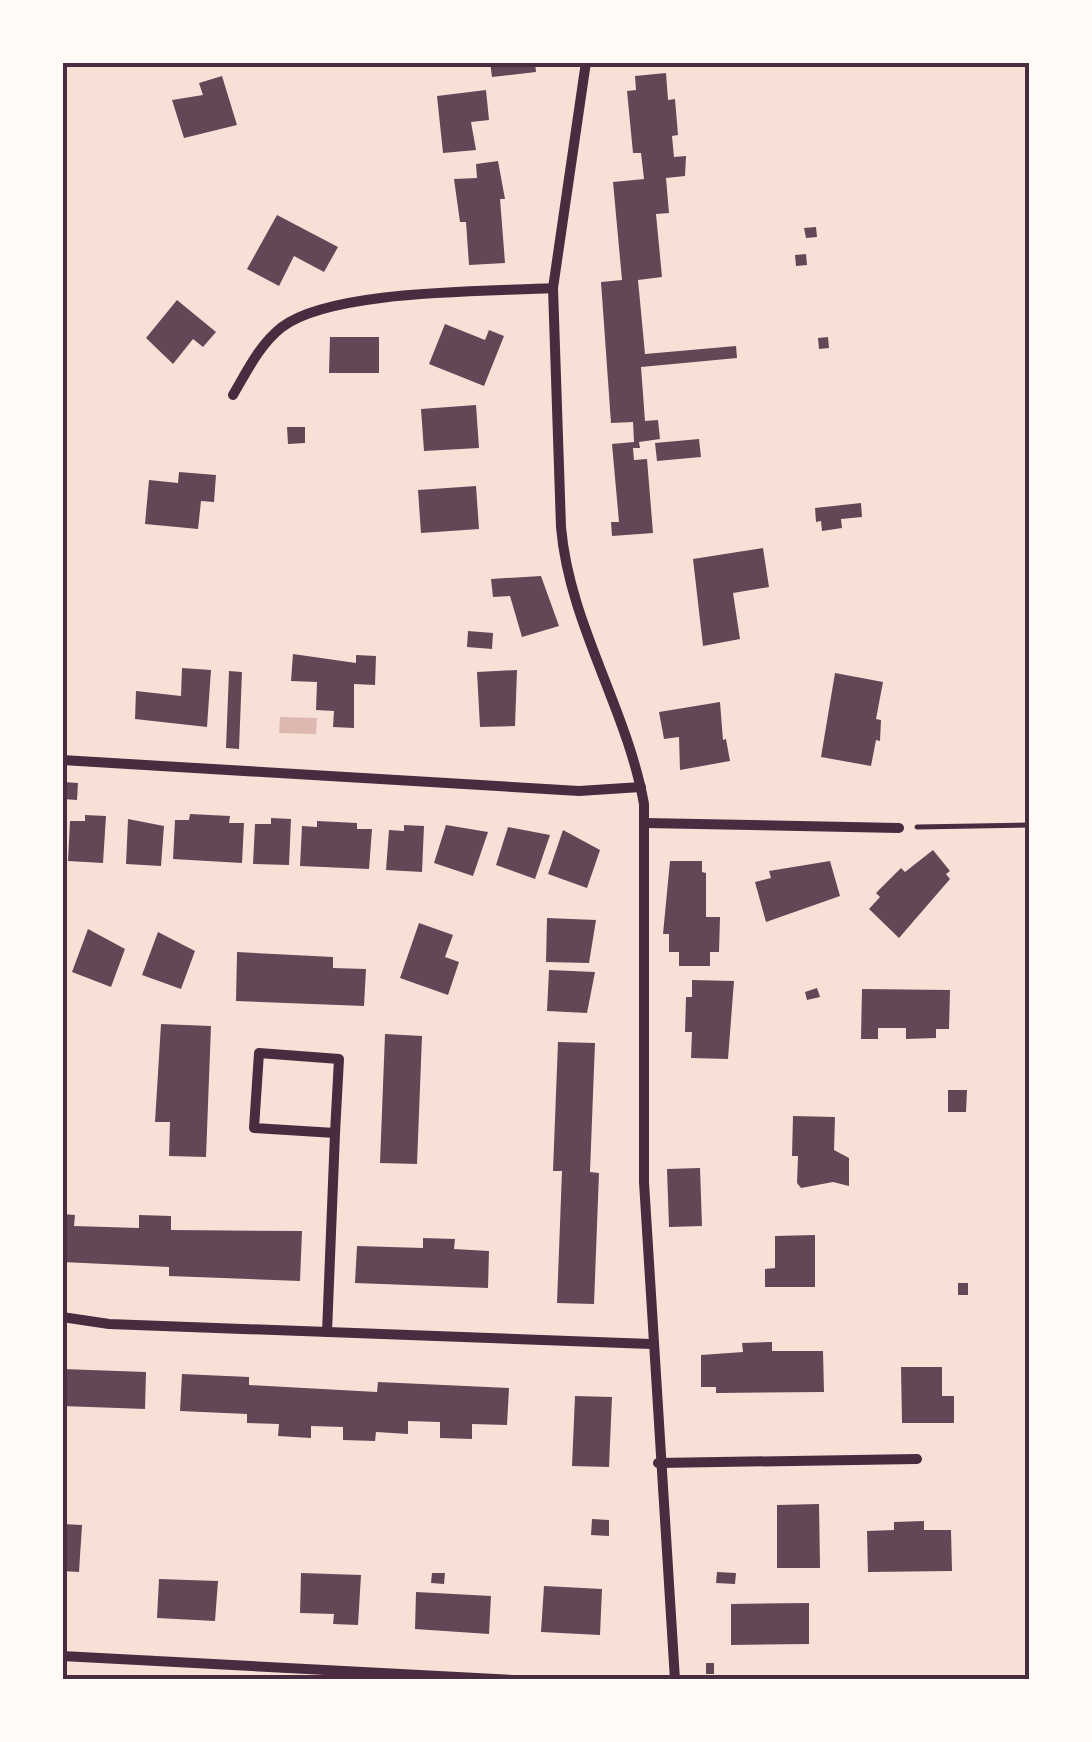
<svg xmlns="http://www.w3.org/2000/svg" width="1092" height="1742" font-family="Barlow,sans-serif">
<rect width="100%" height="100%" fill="#f7e1d7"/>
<path fill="#dcb8b0" d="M280,717L317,718L316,734L279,733Z"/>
<g fill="#644757">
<path d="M490,62H535L536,72L492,77Z"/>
<path d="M666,73L668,100L675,99L678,135L672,136L674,157L686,156L685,176L666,178L669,213L656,214L662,277L638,280L645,354L736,346L737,358L641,367L645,421L658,420L660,439L639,442L640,448H633L634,460L647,459L653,533L612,536L611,522H619L612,444L634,442L633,422L611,423L601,282L622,280L613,182L644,179L641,153H633L627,91L636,90L635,76Z"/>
<path d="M222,76L237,125L184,138L172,100L203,95L199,83Z"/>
<path d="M486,90L489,120L471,122L476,150L443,153L437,96Z"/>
<path d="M498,161L505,199H500L505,263L469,265L466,222H460L454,179L477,178L476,164Z"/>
<path d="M277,215L338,247L324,272L294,256L279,286L247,269Z"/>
<path d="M816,227L817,237L806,238L804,228Z"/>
<path d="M806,254L807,265L796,266L795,255Z"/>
<path d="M177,300L216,332L203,347L193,339L173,364L146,338Z"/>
<path d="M445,324L485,340L489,330L504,336L484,386L429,364Z"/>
<path d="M330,337H379V373H329Z"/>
<path d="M828,337L829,348L819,349L818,338Z"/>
<path d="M476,405L479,448L424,451L421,409Z"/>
<path d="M287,427H305V443L288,444Z"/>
<path d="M699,439L701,457L657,461L655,443Z"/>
<path d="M179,472L216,475L214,502L201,501L198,529L145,524L149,480L178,483Z"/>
<path d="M476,486L479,529L421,533L418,490Z"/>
<path d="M861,503L862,517L841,519L842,528L822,531L821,521L816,522L815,508Z"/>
<path d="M763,548L769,587L733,593L740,639L703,646L693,559Z"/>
<path d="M541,576L559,626L522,637L510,596L493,597L491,579Z"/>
<path d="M468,631L493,633L492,649L467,647Z"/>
<path d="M293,654L356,663V655L376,656L375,685L354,684V728L333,727L334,711L316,710L317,682L291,681Z"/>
<path d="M182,668L211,670L207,727L135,719L136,691L181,696Z"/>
<path d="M517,670L515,726L480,727L477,672Z"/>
<path d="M229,671L242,672L239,749L226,748Z"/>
<path d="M835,673L883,682L876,719L881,720L880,741L876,740L871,766L821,757Z"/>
<path d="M720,702L723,740L726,739L730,761L680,770L679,737L664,739L659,712Z"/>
<path d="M62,782L78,783L77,800L62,799Z"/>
<path d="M190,814L230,816L229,823H244L242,863L173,859L175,820H189Z"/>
<path d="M85,815L106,816L103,863L68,861L70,821H85Z"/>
<path d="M271,818L291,819L289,865L253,864L255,824H271Z"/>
<path d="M128,819L164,826L161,866L126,864Z"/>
<path d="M317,821L357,823V829H372L369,869L300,866L302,826L317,827Z"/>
<path d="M404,825L424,826L422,872L386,870L389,830L404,831Z"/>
<path d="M446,825L488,832L473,876L434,863Z"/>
<path d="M508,827L550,835L535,879L496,865Z"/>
<path d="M563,830L600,850L587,888L548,874Z"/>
<path d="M933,850L950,871L946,874L950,879L899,938L869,909L880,897L876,893L901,868L905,872Z"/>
<path d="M670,861H702V872L706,873V917H720L719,952H710V966H679V952H669V934H663Z"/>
<path d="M830,861L840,896L766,922L755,882L771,878L769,871Z"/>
<path d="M547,918L596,920L589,963L546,962Z"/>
<path d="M419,923L453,935L445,957L459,962L448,995L400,978Z"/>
<path d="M88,929L125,949L111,987L72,972Z"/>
<path d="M158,932L195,951L181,989L142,975Z"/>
<path d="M237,952L333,957V968L366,969L364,1006L236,1001Z"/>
<path d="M549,970L595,972L587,1013L547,1011Z"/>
<path d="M692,980L734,981L728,1059L691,1058L692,1032H685L686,997H692Z"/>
<path d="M817,988L820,997L807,1000L805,992Z"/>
<path d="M862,989L950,990L949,1029H936V1038L906,1039V1028H878V1039H861Z"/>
<path d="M161,1024L211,1026L206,1157L169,1156L170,1122H155Z"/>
<path d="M385,1034L422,1036L417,1164L380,1163Z"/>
<path d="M558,1042L595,1043L590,1172L599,1173L594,1304L557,1303L562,1171H553Z"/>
<path d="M948,1090H967L966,1112H948Z"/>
<path d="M793,1116L835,1117L834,1150L849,1158V1186L833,1182L801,1188L797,1183L798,1156H792Z"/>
<path d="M700,1168L702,1226L669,1227L667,1169Z"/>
<path d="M62,1214L75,1215L74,1226L139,1228V1215L171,1216V1230L302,1231L300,1281L169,1276V1267L62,1262Z"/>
<path d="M815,1235V1287H765V1269L775,1268V1236Z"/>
<path d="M423,1238L455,1239L454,1249L489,1251L488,1288L355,1283L357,1246L423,1248Z"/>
<rect x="958" y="1283" width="10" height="12"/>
<path d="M772,1342V1351H823L824,1392L716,1393V1387H701V1355L743,1352L742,1343Z"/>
<path d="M901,1367H942V1396H954V1423H902Z"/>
<path d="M62,1369L146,1372L145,1409L62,1406Z"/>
<path d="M182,1374L249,1377V1385L377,1392L378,1382L509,1388L507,1425L472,1424V1439L440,1438V1422L408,1421V1434L376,1432L375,1441L343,1440V1427L311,1426V1438L278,1436L279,1424L247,1423V1414L180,1411Z"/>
<path d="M575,1396L612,1397L609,1467L572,1466Z"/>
<path d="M819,1504L820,1568H777V1505Z"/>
<path d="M592,1519L609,1520V1536L591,1535Z"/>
<path d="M924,1521V1530H951L952,1571L868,1572L867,1531L894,1530V1522Z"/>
<path d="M62,1524L82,1525L79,1572L62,1571Z"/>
<path d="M717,1572L736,1573L735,1584L716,1583Z"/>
<path d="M301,1573L361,1575L358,1625L333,1624L334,1614L300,1613Z"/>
<path d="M432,1573H445L444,1584L431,1583Z"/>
<path d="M159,1579L218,1581L215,1621L157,1618Z"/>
<path d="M544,1586L602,1589L600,1635L541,1632Z"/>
<path d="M416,1592L491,1596L489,1634L415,1629Z"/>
<path d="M809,1603V1644L731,1645V1604Z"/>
<rect x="706" y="1663" width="8" height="11"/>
</g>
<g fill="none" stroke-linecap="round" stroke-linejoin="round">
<path stroke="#4a2c40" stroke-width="5" d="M917,827L1030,825"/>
<g stroke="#4a2c40" stroke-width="10">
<path d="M586,62L553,288L561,527C569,623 627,709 644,804V1182L675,1680"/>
<path d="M233,395C247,371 260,344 282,327C332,289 487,292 553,288"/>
<path d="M62,760L579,791L641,787"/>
<path d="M645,823L899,828"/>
<path d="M259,1053L339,1059L335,1133L254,1128Z"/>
<path d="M62,1317L109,1324L651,1344"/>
<path d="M327,1332L335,1133"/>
<path d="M658,1463L917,1459"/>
<path d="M62,1656L513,1680"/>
</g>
</g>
<rect width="1092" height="1742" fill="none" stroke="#fffaf5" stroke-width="130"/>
<rect x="65" y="65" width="962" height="1612" fill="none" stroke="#4a2c40" stroke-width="4"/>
</svg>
